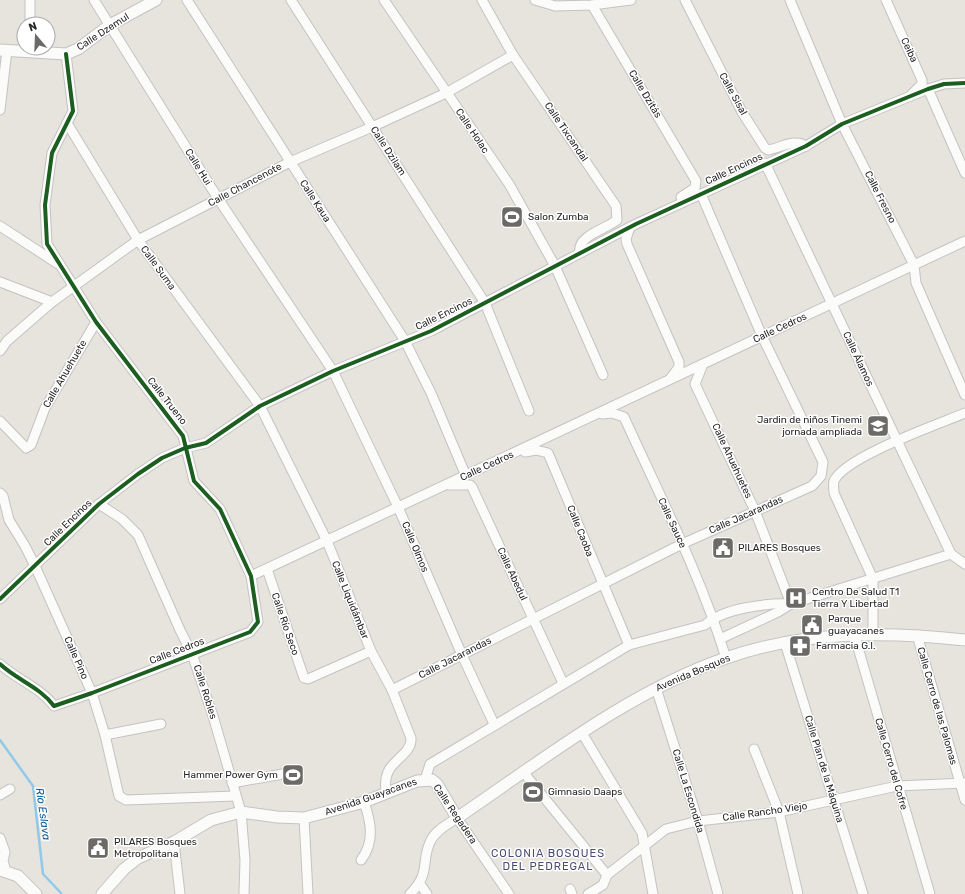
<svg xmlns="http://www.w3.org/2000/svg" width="965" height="894" font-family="Rubik,sans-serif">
<rect width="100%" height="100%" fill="#e7e4dd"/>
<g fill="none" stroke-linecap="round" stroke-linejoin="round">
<path stroke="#90c9e9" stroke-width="2.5" d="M0,740L33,786L43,874L61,893"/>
<g stroke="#c4c3c3" stroke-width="11">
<g id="minor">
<path d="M30,0V24"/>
<path d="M94,0L219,200L333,371L398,507L462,655L494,724"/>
<path d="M187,0L405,341L431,393L466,476"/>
<path d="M291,0L485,303L529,411"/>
<path d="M384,0L509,184L555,266L603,375"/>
<path d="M482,0L513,55L616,206L617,220C606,229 576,236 580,253"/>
<path d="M535,0L555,6L592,5L631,0"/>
<path d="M685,0L742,112L765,148L768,150C781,148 794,138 806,146"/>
<path d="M790,0L842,124L914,265L916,283L965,395"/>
<path d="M886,0L922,80V84L911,95"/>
<path d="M592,5L696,181L695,188L681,197"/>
<path d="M928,89L965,173"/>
<path d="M0,110L7,50"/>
<path d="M67,123L138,240L260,406L327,541L371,651L392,690L411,738C412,752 395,759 389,770C385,777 385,784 386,792"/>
<path d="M765,163L951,554"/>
<path d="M0,226L58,264"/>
<path d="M630,227L626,239L627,244L679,362V367L670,379"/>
<path d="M0,282L52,302"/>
<path d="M0,351L7,341L52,302L138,240L290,162L372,127L446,93L513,55"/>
<path d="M703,364L695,384L755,511L791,604"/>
<path d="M602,414L612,413L624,417C660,496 700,574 726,658"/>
<path d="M0,421L26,448L31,445L45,408L96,322"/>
<path d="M525,452L536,450L548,453L629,645"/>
<path d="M449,485H470L472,487L563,683"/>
<path d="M0,493L3,496L9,520L25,546L35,566L92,693L105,735L119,796L126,800L235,796"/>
<path d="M99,504L122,519L138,535L180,630L192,654L213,716L241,812L245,860L244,894"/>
<path d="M267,569L304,678L308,679L371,651"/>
<path d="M251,576L965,241"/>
<path d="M0,599L99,504L138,474L162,458L185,448L206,443L260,406L333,371L431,331L636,224L806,146L842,124L928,89L944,84L965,83"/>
<path d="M854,634L930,894"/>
<path d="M873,635V579L834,493C834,490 833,484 834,481C844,457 939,424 965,413"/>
<path d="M917,635L965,800"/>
<path d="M720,639L778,612L791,604L951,554L965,564"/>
<path d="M785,643L863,894"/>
<path d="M0,664C17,680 40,687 54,706L92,693L250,632L258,622L251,576L220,509L194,481L183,436L96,322L47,244L45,205L52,153L73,111L66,54"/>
<path d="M656,688L698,821L718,894"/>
<path d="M392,690L682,544L812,486L821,476L823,462L762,336L701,194"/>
<path d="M582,733L642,833L653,894"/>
<path d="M105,735L161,724"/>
<path d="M754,749L779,812L798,894"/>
<path d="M524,773L607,875"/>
<path d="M425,780L430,764L629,645L705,625C724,608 766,603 791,604"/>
<path d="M232,783L294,772"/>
<path d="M0,795L10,789"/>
<path d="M304,818L308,894"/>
<path d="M0,838L5,852L3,861L6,871"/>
<path d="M174,842L180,894"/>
<path d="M361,860C375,842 371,822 364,802"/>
<path d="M420,884L427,894"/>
<path d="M570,889L572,894"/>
<path d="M410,894C432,872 420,861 431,840C436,830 448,824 457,818L509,894"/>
<path d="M588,894L603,885L607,875L666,829L698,821L779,812L897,786L965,783"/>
</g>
</g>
<g stroke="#c4c3c3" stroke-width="13">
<g id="tertiary">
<path d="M0,50L66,54L78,49L110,25L156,0"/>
<path d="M0,870L18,876L36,894"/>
<path d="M102,894L124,869L138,858L174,842L211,820L241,812L277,817L304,818L364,802L417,781L432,780L437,784L457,818C541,761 630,691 726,658C803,631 885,631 965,640"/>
</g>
</g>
<use href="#minor" stroke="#fbfbfa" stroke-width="9"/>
<use href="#tertiary" stroke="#fbfbfa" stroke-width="11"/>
<g stroke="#fff" stroke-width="6">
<g id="cycleway">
<path d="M0,599L99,504L138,474L162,458L185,448L206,443L260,406L333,371L431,331L636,224L806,146L842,124L928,89L944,84L965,83"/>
<path d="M0,664C17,680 40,687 54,706L92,693L250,632L258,622L251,576L220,509L194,481L183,436L96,322L47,244L45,205L52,153L73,111L66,54"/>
</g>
</g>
<use href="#cycleway" stroke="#1b5e20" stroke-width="4"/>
</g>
<defs>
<g id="stadium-square" transform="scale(1.15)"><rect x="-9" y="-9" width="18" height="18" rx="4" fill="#6b6a67" stroke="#fff"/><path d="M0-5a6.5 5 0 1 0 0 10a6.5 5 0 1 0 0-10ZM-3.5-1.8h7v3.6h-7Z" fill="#fff"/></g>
<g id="school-square" transform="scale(1.15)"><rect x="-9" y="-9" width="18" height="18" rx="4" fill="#6b6a67" stroke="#fff"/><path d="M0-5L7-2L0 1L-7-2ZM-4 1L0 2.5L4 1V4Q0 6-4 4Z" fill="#fff"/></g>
<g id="civic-square" transform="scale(1.15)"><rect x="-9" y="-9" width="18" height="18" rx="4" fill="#6b6a67" stroke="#fff"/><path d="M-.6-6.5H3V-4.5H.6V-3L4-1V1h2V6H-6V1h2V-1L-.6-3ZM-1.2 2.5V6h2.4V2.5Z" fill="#fff"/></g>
<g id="hospital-square" transform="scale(1.15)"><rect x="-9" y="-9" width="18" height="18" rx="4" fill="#6b6a67" stroke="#fff"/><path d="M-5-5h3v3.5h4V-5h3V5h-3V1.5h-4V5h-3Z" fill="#fff"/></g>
<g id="pharmacy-square" transform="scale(1.15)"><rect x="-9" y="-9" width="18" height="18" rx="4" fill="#6b6a67" stroke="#fff"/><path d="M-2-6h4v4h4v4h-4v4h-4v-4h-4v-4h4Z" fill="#fff"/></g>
</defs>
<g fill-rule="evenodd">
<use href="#stadium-square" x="512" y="217"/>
<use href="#school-square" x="878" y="426"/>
<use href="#civic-square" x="723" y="548"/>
<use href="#hospital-square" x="796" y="598"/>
<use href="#civic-square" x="812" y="625"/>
<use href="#pharmacy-square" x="800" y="646"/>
<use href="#stadium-square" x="293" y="775"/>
<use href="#stadium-square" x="533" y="792"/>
<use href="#civic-square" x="98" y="848"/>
</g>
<g text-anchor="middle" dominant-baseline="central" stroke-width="3" stroke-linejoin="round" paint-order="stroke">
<g font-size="10" fill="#282828" stroke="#fff">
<text transform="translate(103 32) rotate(-33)">Calle Dzemul</text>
<text transform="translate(909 50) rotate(65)">Ceiba</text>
<text transform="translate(645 94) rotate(59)">Calle Dzitás</text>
<text transform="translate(733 94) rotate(61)">Calle Sisal</text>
<text transform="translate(472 131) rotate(56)">Calle Holac</text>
<text transform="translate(566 132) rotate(56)">Calle Tixcandal</text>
<text transform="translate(388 151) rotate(57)">Calle Dzilam</text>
<text transform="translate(198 167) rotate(58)">Calle Hui</text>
<text transform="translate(734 169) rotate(-25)">Calle Encinos</text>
<text transform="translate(245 185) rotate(-28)">Calle Chancenote</text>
<text transform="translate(880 197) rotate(63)">Calle Fresno</text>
<text transform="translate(315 201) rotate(57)">Calle Kaua</text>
<text transform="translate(158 268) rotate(54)">Calle Suma</text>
<text transform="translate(444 314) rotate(-26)">Calle Encinos</text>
<text transform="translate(780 328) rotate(-25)">Calle Cedros</text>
<text transform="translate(858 359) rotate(65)">Calle Álamos</text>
<text transform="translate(65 374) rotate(-60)">Calle Ahuehuete</text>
<text transform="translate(167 401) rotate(52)">Calle Trueno</text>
<text transform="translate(732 461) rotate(65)">Calle Ahuehuetes</text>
<text transform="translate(487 466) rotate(-25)">Calle Cedros</text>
<text transform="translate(746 515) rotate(-24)">Calle Jacarandas</text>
<text transform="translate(68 523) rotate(-44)">Calle Encinos</text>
<text transform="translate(672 523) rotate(65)">Calle Sauce</text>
<text transform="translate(580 531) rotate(68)">Calle Caoba</text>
<text transform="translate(415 547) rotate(67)">Calle Olmos</text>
<text transform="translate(512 574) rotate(65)">Calle Abedul</text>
<text transform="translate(350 600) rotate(68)">Calle Liquidámbar</text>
<text transform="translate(285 624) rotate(71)">Calle Río Seco</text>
<text transform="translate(177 651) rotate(-21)">Calle Cedros</text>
<text transform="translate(76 658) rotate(66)">Calle Pino</text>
<text transform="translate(455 658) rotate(-27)">Calle Jacarandas</text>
<text transform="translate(693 673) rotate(-23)">Avenida Bosques</text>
<text transform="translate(205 692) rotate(72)">Calle Robles</text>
<text transform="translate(937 706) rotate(74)">Calle Cerro de las Palomas</text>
<text transform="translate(891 764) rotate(74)">Calle Cerro del Cofre</text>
<text transform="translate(824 769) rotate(73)">Calle Plan de la Máquina</text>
<text transform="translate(688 791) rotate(73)">Calle La Escondida</text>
<text transform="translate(371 797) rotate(-19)">Avenida Guayacanes</text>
<text transform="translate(765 812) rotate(-8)">Calle Rancho Viejo</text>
<text transform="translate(455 814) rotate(56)">Calle Regadera</text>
</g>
<g font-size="10" fill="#282828" stroke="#fff" text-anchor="start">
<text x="528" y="217">Salon Zumba</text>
<text x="862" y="420" text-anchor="end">Jardin de niños Tinemi<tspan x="862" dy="12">jornada ampliada</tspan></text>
<text x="738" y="548">PILARES Bosques</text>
<text x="812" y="592">Centro De Salud T1<tspan x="812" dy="12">Tierra Y Libertad</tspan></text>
<text x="828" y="619">Parque<tspan x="828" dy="12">guayacanes</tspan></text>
<text x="816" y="646">Farmacia G.I.</text>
<text x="278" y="775" text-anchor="end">Hammer Power Gym</text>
<text x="548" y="792">Gimnasio Daaps</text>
<text x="114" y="842">PILARES Bosques<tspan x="114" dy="12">Metropolitana</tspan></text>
</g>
<g font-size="11" font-style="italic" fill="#0d5996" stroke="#fff">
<text transform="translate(43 814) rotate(82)">Río Eslava</text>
</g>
<g font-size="11" letter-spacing="1" fill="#494c78" stroke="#fff">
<text x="548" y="853">COLONIA BOSQUES<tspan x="548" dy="13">DEL PEDREGAL</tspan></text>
</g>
</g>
<g transform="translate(36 36) rotate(341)"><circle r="19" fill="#ffffff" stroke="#a9a9a9"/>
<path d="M0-3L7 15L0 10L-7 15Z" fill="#6b6a67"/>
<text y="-6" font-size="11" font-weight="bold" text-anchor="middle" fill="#282828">N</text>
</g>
</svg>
